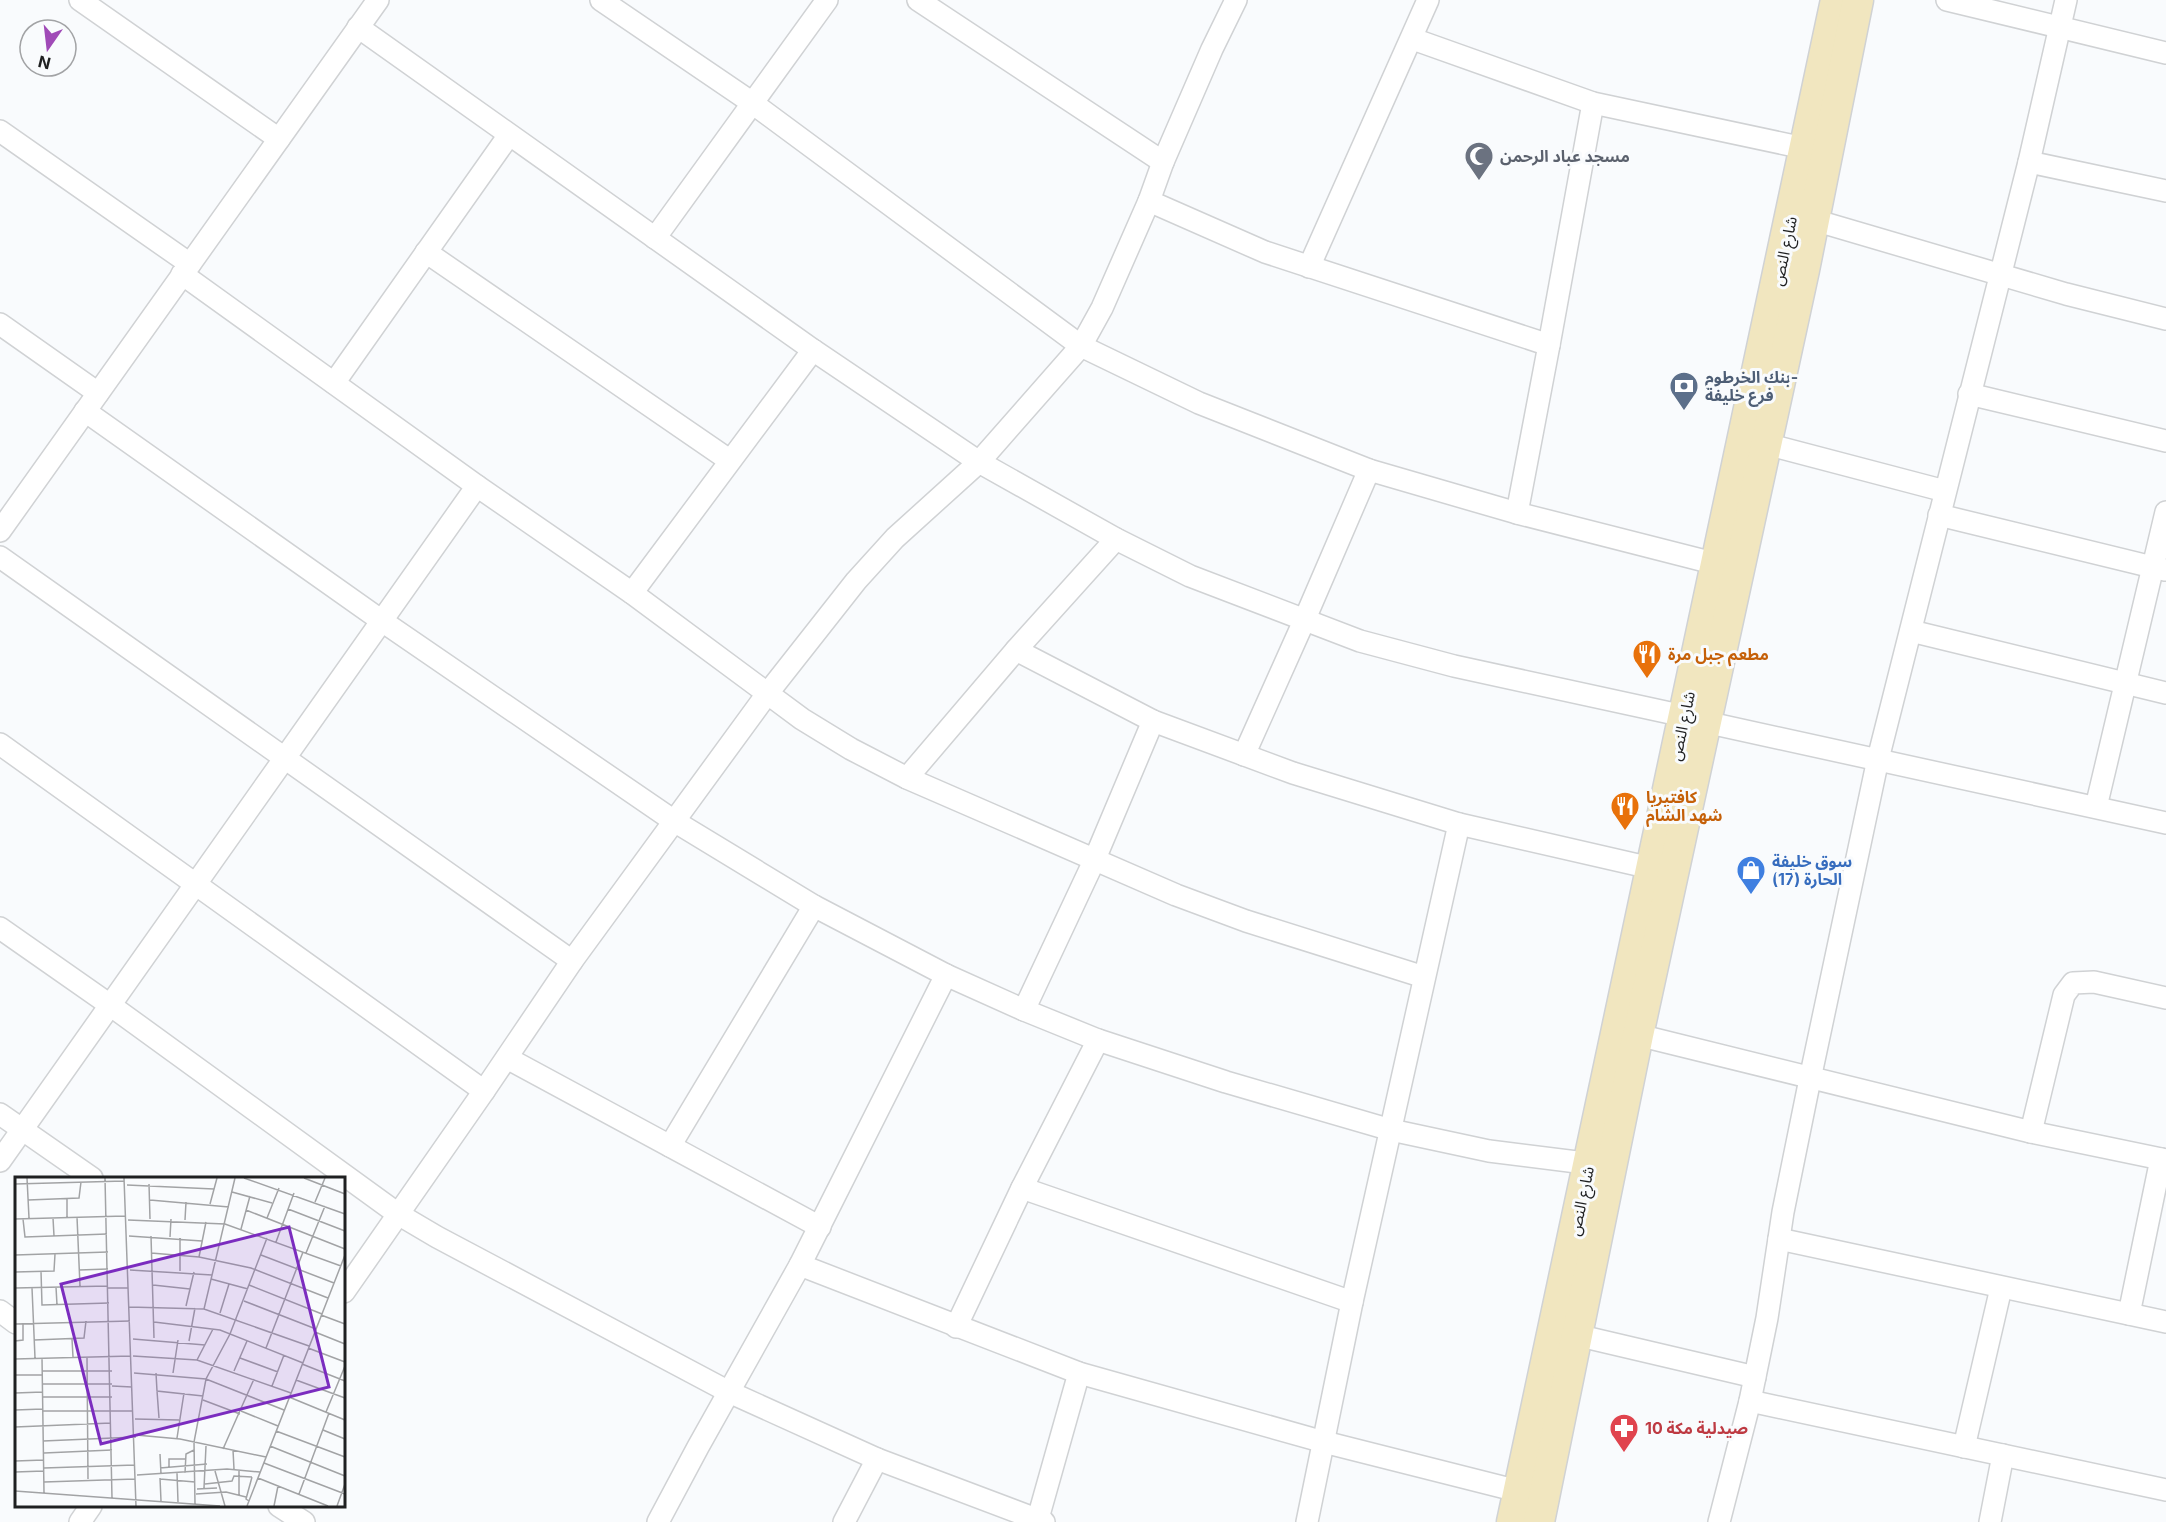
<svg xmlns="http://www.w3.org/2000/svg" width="2166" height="1522" font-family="Inter,'Noto Sans Arabic',sans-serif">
<rect width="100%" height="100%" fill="#f9fbfd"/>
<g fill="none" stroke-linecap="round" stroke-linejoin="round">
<g stroke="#d0d2d4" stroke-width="24">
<g id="minor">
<path d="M80,0L279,139"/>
<path d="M601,0L751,102L1081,346L1199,403L1369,470L1517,513L1717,564"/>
<path d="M918,0L1163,162"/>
<path d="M1947,0L2166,53"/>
<path d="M358,27L813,350L979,462L1116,539L1190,576L1360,641L1454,666L1684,716"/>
<path d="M1413,39L1593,103L1804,148"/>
<path d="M0,131L190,264"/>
<path d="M2029,162L2166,191"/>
<path d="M1149,201L1265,252L1549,345L1517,513"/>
<path d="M1814,220L2066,294L2166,319"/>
<path d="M655,238L827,0"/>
<path d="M426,252L729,460"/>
<path d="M1309,267L1428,0"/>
<path d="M182,274L477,486L632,593L802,719L851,749L907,778L1176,895L1246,921L1424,977"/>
<path d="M0,324L98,393"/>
<path d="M1549,345L1593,103"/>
<path d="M334,383L509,135"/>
<path d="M1969,394L2166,441"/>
<path d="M85,411L382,621L674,821L814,906L946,975L1024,1010L1098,1040L1226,1082L1391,1130L1489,1151L1601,1165"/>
<path d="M1766,444L1945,491"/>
<path d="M1939,515L2165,570"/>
<path d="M0,531L378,0"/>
<path d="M0,557L572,961"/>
<path d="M632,593L813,350"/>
<path d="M1911,631L2166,693"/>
<path d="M1016,650L1153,721L1293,773L1459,824L1651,868"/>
<path d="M1705,722L2166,823"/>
<path d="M0,744L484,1091"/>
<path d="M1244,755L1304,621L1369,470"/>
<path d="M907,778L1016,650L1116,539"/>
<path d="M2096,807L2166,512"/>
<path d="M0,928L110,1005L398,1214L437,1237L729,1392L877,1459L1044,1522"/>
<path d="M1024,1010L1094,861L1153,721"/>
<path d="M1638,1035L2031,1132L2166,1160"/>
<path d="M507,1058L820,1227"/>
<path d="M0,1114L92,1178"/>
<path d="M2031,1132L2064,995L2073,983L2094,982L2166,998"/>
<path d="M670,1146L814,906"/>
<path d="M0,1161L477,486"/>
<path d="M1022,1188L1352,1302"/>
<path d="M1779,1239L2166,1322"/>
<path d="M800,1265L1079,1373L1324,1442L1518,1491"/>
<path d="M344,1292L484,1091L572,961L767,694L856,581L895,538L979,462L1081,346L1102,308L1149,201L1163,162L1212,49L1236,0"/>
<path d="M0,1311L16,1323"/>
<path d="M2129,1314L2161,1159"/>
<path d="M956,1327L1022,1188L1098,1040"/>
<path d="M1576,1335L1755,1377"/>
<path d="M1750,1401L2166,1490"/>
<path d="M1964,1447L2001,1288"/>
<path d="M279,1506L304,1522"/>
<path d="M80,1522L91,1506"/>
<path d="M658,1522L698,1447L800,1265L946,975"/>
<path d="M844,1522L877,1459"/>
<path d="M1037,1522L1079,1373"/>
<path d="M1307,1522L1352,1302L1459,824"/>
<path d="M1719,1522L1750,1401L1767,1318L1783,1212L1810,1079L1878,759L2029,162L2066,0"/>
<path d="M1990,1522L2003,1455"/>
</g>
</g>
<g stroke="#d0d2d4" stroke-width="33">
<g id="secondary">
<path d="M1512,1522L1836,0"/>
<path d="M1539,1522L1638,1035L1804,270L1858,0"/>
</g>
</g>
<use href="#minor" stroke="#fff" stroke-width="21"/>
<use href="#secondary" stroke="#f1e6bf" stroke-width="30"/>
</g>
<defs>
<g id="mosque-pin" transform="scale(1.5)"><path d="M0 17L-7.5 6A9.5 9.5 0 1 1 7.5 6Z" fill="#6b7280" stroke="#f9fbfd"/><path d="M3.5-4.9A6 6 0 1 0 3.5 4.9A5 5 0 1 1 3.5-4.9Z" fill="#fff"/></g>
<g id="bank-pin" transform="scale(1.5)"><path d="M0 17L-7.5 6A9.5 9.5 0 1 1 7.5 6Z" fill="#5c6f8a" stroke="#f9fbfd"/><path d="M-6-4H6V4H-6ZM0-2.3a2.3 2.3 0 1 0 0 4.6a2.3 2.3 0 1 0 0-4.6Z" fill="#fff"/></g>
<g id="restaurant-pin" transform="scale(1.5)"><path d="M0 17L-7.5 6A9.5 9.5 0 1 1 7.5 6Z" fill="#e8710a" stroke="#f9fbfd"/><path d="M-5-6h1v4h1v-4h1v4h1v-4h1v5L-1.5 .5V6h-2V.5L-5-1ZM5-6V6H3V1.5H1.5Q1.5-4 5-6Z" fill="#fff"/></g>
<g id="shop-pin" transform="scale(1.5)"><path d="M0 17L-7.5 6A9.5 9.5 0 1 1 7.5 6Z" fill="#3f7fe0" stroke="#f9fbfd"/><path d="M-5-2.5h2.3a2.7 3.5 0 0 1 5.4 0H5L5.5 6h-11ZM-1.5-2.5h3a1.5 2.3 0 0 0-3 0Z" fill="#fff"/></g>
<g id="pharmacy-pin" transform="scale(1.5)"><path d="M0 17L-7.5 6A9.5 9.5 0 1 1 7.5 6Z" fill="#e0444e" stroke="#f9fbfd"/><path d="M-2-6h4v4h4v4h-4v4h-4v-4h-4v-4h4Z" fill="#fff"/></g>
</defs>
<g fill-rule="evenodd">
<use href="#mosque-pin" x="1479" y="156"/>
<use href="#bank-pin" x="1684" y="386"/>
<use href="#restaurant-pin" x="1647" y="654"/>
<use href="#restaurant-pin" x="1625" y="806"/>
<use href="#shop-pin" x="1751" y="870"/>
<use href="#pharmacy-pin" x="1624" y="1428"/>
</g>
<g text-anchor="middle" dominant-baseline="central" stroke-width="6" stroke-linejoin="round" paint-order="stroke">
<g font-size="16" font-weight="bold" fill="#5b616d" stroke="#f9fbfd" text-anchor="start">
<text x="1500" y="156">مسجد عباد الرحمن</text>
</g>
<g font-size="16" fill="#1f2021" stroke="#f9fbfd">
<text transform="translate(1784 251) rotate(-78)">شارع النص</text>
<text transform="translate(1682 726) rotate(-78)">شارع النص</text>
<text transform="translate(1581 1201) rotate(-78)">شارع النص</text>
</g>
<g font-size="16" font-weight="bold" fill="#4e5e75" stroke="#f9fbfd" text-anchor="start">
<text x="1705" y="377">بنك الخرطوم-<tspan x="1705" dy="18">فرع خليفة</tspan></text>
</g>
<g font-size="16" font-weight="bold" fill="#c56008" stroke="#f9fbfd" text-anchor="start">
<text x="1668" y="654">مطعم جبل مرة</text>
<text x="1646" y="797">كافتيريا<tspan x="1646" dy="18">شهد الشام</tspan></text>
</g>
<g font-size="16" font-weight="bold" fill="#366cbe" stroke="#f9fbfd" text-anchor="start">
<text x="1772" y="861">سوق خليفة<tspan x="1772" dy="18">الحارة (17)</tspan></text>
</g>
<g font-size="16" font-weight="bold" fill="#be3a42" stroke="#f9fbfd" text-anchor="start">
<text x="1645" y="1428">صيدلية مكة 10</text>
</g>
</g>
<g transform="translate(15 1177)">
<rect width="330" height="330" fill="#f9fbfd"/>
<path fill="none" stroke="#a2a3a5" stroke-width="1.5" d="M12,1L14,41M90,1L97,321M109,1L121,329M229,1L330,37M289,1L330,17M0,7L109,4M134,7L135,42M112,8L199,12M217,15L257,26M52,22V40M13,23L64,21L66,5M135,23L214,30M300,25L310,1M195,27L202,1M273,32L330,54M231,33L330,72M62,40L65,109M38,41L39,59M252,41L264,11M0,42L110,39M8,42L10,60L92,57M113,43L210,47L326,89M170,43L171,25M226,52L235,19M114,59L187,64M136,59L139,161M155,60L156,42M261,65L279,16M136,76L184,80L236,91L313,121M291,76L310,29M0,78L93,75M246,78L319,106M184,80L191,45M64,93L93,92M115,93L197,98M26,94L27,128L94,126M165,94V61M0,95L39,94L40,77M196,102L233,112M138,108L175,112M234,108L307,137M41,110L42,128M0,111L93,109M17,111L20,181M93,111H113M229,124L301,152M171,129L179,95M114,130L189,132L294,169M189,132L220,1M205,136L214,107M306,138L330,147M139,145L205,153L288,186M0,147L115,144M300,155L330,167M57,162L58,180M118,162L190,168M19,163L69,161L71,144M0,164L8,163V146M174,164L180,131M251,171L288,75M293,171L330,185M118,179L182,183L276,216M72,180L73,302M27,181L29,316M225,181L263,195M0,182L116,179M182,183L198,152M287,187L330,204M27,194H97M219,194L232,164M119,196L191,202L269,233M141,196L142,214L188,219M158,196L163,163M0,198H27M281,203L330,221M27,207H97M97,209L117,210M257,209L269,178M142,214L144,241M0,216L28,215M28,220H97M274,220L330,243M188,223L225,237M0,233L28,232M28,234H118M226,234L263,249M311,235L330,189M120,242L164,243M0,250L96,246M308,253L330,262M261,254L330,280M121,258L165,262L251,280M162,261L169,216M28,264L121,260M255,269L330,299M208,272L239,202M218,273L219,292M29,276L97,273M145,277L146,297M0,284L29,283M249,286L330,317M154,290V282H170M29,291L120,288M145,291L192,287M224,293V318M200,294L210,329M0,295L29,294M162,296L163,325M170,296L171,277L179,273M122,298L212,292L245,295M145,301L146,324M243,301L313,329M145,302L180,305M29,305L120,302M190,307L217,304L219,299L237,300M189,311L191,269M182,312L202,311M0,314L205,329M181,317L211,315L231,320M284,317L314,236M234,324L231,322L237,300M180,327L179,265L191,202L215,157L252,61M232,329L330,78M259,329L263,309M322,329L330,307"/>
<path fill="#7b2cbf" fill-opacity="0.15" stroke="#7b2cbf" stroke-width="3" d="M274,50L314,210L86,267L46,107Z"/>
<rect width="330" height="330" fill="none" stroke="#1f2021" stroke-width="3"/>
</g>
<g transform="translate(48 48) rotate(194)"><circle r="28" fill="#f9fbfd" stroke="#a2a3a5" stroke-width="1.5"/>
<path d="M0-4.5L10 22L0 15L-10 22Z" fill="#a04ab7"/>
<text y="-9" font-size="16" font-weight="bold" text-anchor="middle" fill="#1f2021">N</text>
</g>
</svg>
